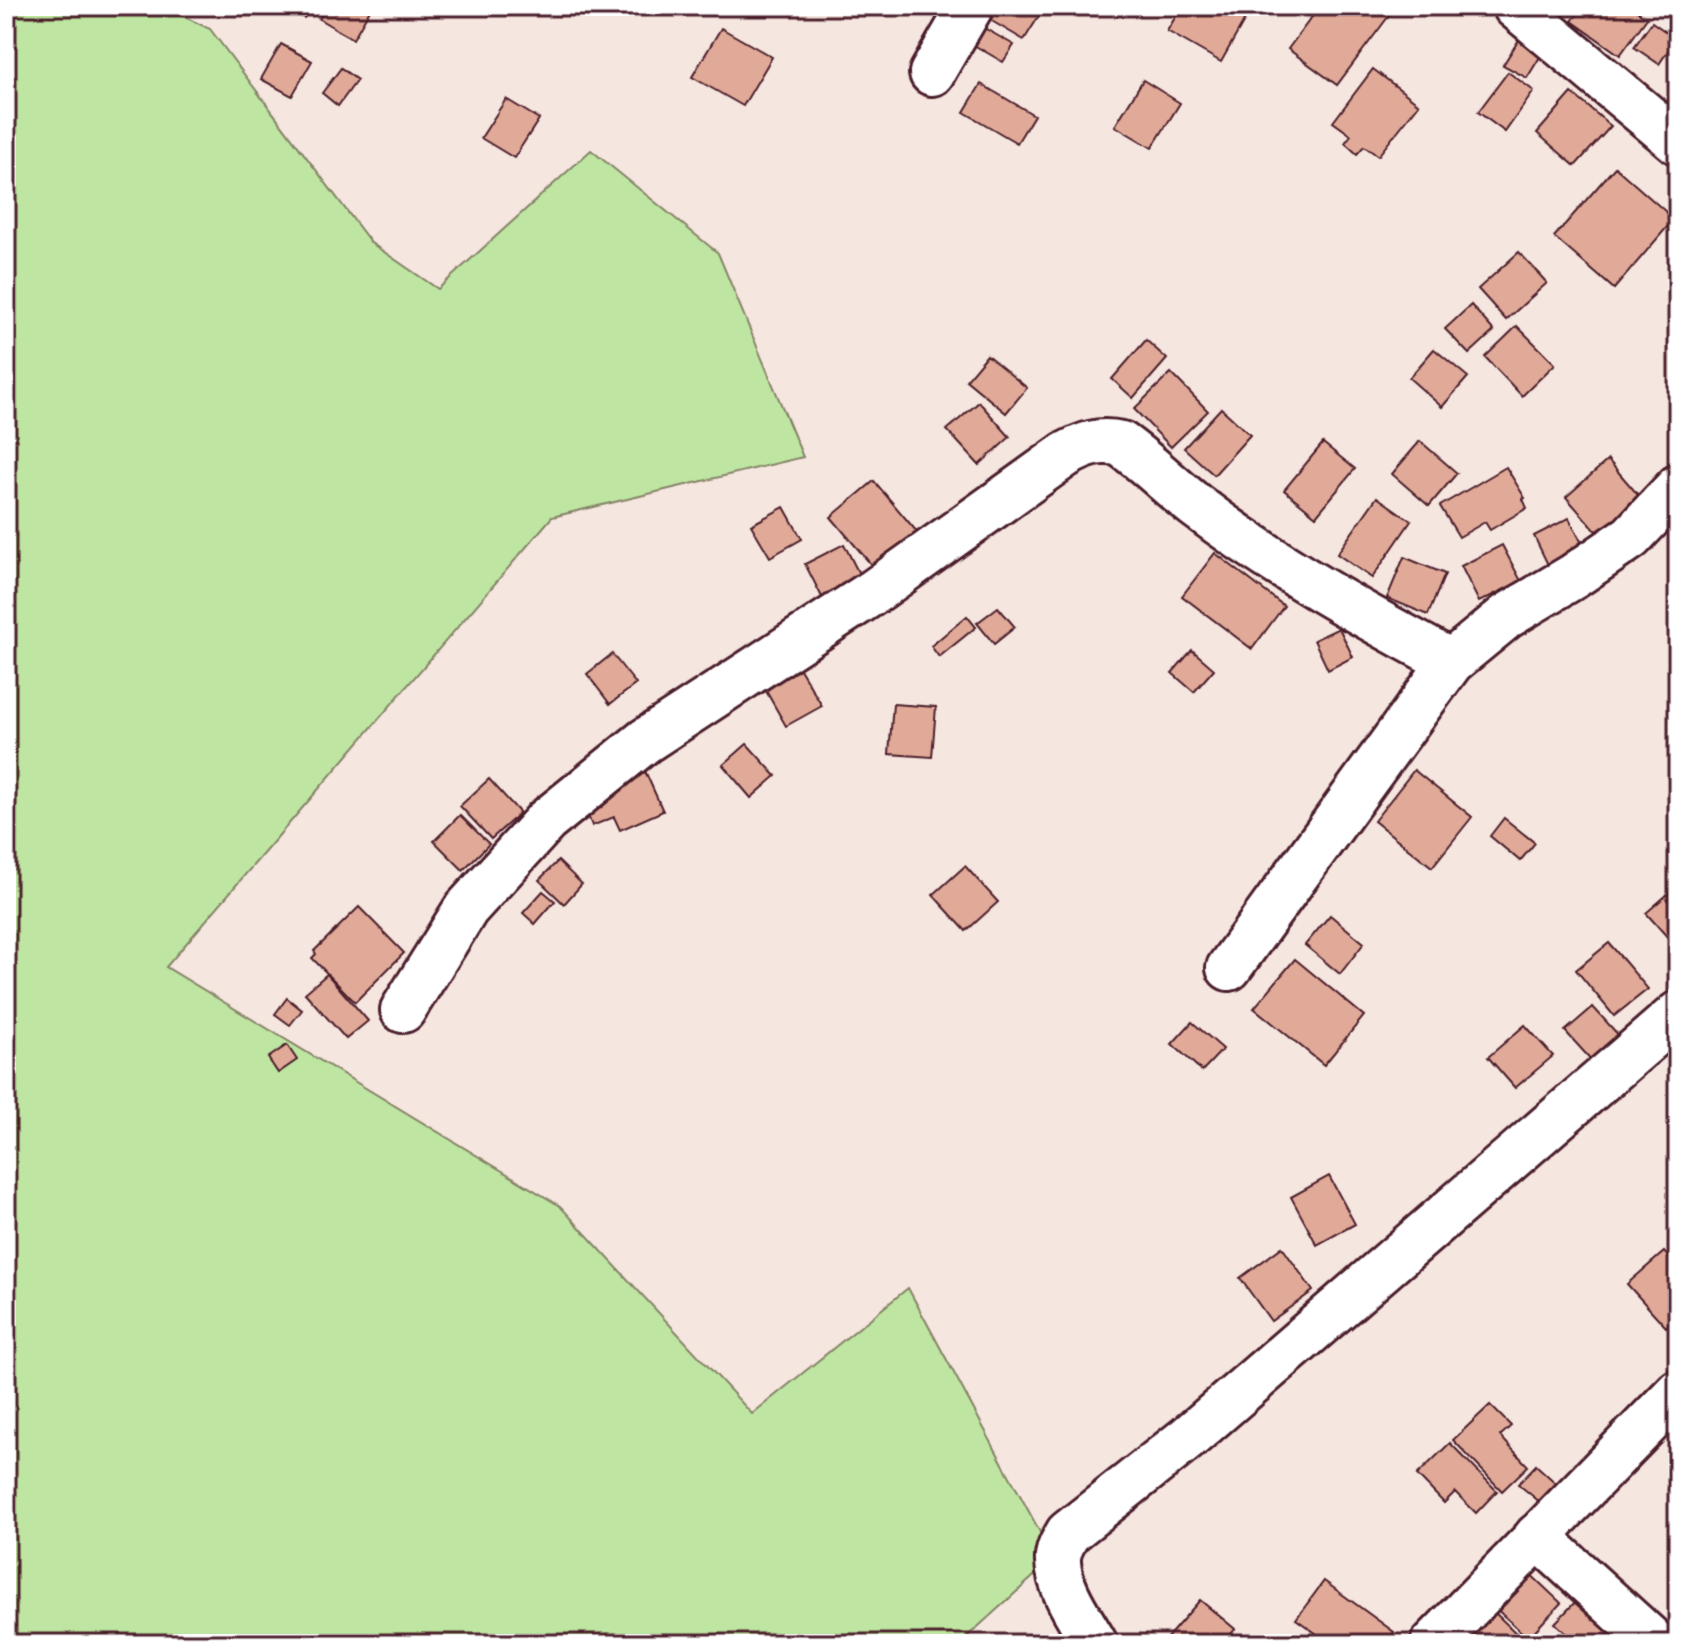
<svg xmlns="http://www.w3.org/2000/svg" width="1684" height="1650" font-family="'Comic Neue',sans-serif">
<rect width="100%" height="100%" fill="#f6e6e0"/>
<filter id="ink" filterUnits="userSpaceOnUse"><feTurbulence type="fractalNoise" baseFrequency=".0125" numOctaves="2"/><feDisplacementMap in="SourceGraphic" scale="16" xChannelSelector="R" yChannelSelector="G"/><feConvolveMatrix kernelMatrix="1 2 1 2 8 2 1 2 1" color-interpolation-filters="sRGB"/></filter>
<g filter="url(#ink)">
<path fill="#bee6a2" stroke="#848266" stroke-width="2" d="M6,6H162L210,29L371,243L438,289L591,150L718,253L803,457L552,517L166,967L560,1206L752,1414L908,1288L1054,1558L959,1644H6Z"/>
<g fill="#e1aa98" stroke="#4a1f2b" stroke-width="2">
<path d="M284,6H312L304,18Z"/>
<path d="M327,6H372L353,39L319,19Z"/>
<path d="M982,6H1021L1039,16L1024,40L978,13Z"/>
<path d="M1182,6H1230L1247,16L1221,62L1167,31Z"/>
<path d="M1320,6H1382L1391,13L1337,85L1288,49Z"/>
<path d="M1584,6H1630L1647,18L1620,55L1572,21Z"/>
<path d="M1652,22L1676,39L1659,64L1634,47Z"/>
<path d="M977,24L1014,45L1003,62L967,41Z"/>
<path d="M721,28L772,57L743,106L692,77Z"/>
<path d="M1520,38L1543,52L1527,78L1503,65Z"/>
<path d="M281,44L312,61L292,96L261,79Z"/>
<path d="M341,68L357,80L338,106L322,93Z"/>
<path d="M1373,69L1419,104L1378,156L1364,146L1357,154L1345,143L1351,135L1333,122Z"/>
<path d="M1508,72L1534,91L1505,132L1478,112Z"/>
<path d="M1143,80L1180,103L1152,148L1115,126Z"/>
<path d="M981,84L1034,115L1017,143L964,112Z"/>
<path d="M1572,93L1611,126L1575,166L1537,133Z"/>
<path d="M506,99L539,119L514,158L481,138Z"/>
<path d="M1615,167L1674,219L1614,289L1554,237Z"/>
<path d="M1519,252L1547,283L1506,320L1478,289Z"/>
<path d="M1471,305L1494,331L1469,354L1445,329Z"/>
<path d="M1517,326L1555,364L1522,396L1485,357Z"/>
<path d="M1146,340L1167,359L1133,398L1112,379Z"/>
<path d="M1434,349L1468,377L1442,407L1409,378Z"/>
<path d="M987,355L1027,388L1006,413L966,380Z"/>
<path d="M1171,373L1208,411L1171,447L1134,409Z"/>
<path d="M979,402L1010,437L979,465L947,430Z"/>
<path d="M1221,408L1250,435L1214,475L1184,448Z"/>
<path d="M1420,441L1457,473L1429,506L1392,474Z"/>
<path d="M1323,443L1355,469L1316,516L1284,490Z"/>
<path d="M1608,460L1645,503L1603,539L1566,497Z"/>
<path d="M1506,467L1525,498L1523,499L1527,508L1490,530L1485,522L1459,537L1440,506Z"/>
<path d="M874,481L917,532L874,568L831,517Z"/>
<path d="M1377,497L1411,521L1372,578L1337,554Z"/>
<path d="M784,507L802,539L770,557L751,525Z"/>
<path d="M1569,518L1585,549L1549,567L1534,536Z"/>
<path d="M844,544L865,586L826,605L805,564Z"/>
<path d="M1502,545L1521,581L1479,602L1461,566Z"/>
<path d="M1215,553L1284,606L1252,649L1182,596Z"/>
<path d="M1404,557L1445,574L1428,615L1387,598Z"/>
<path d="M998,607L1015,627L994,644L977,623Z"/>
<path d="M967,616L976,627L939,657L931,646Z"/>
<path d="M1339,628L1353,657L1328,670L1314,640Z"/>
<path d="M1192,650L1214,669L1194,692L1172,673Z"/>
<path d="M612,654L636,684L610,704L587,674Z"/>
<path d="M797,664L822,706L786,726L762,684Z"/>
<path d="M893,704L936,707L932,757L889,754Z"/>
<path d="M747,744L776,776L751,798L723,765Z"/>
<path d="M1414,770L1472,817L1432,867L1374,821Z"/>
<path d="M645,771L663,811L620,830L614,817L592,826L584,805L602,790Z"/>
<path d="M489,779L520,813L491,839L460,806Z"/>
<path d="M460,815L489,844L463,870L434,841Z"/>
<path d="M1504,818L1535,843L1520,861L1490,836Z"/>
<path d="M558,861L582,884L564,904L539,880Z"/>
<path d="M965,866L998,902L966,931L933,895Z"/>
<path d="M1677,886L1678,887V949L1646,913Z"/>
<path d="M543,891L555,901L535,924L523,913Z"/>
<path d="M359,907L404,953L355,1002L312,958L316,954L314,951Z"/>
<path d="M1330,915L1364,943L1340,974L1305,945Z"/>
<path d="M1609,943L1648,989L1614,1016L1576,970Z"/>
<path d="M1295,959L1364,1016L1324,1065L1254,1008Z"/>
<path d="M327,974L368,1021L346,1039L305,993Z"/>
<path d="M287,998L302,1010L290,1025L275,1014Z"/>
<path d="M1593,1007L1622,1039L1595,1064L1565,1031Z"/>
<path d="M1192,1022L1223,1049L1202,1071L1172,1044Z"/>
<path d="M1525,1025L1553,1056L1515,1088L1488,1057Z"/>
<path d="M287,1045L297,1060L278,1073L268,1058Z"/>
<path d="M1329,1176L1355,1224L1317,1245L1291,1197Z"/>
<path d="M1282,1247L1313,1291L1271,1321L1240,1278Z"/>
<path d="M1664,1252L1678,1268V1316L1666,1327L1627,1284Z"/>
<path d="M1490,1405L1511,1426L1500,1436L1528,1466L1502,1491L1453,1440Z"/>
<path d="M1450,1443L1497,1491L1476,1513L1455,1492L1444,1503L1417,1475Z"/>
<path d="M1536,1465L1558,1485L1541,1503L1518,1484Z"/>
<path d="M1525,1569L1561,1603L1528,1638L1492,1605Z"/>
<path d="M1324,1581L1394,1632L1385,1644H1331L1296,1619Z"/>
<path d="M1583,1594L1618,1626L1602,1644H1578L1555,1623Z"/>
<path d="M1200,1600L1235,1629L1223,1644H1172L1166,1639Z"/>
<path d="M1487,1605L1523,1640L1519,1644H1485L1467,1626Z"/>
</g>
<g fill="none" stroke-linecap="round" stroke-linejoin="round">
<g stroke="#4a1f2b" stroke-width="50">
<g id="minor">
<path d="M1515,6L1678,142"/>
<path d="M932,73L971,6"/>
<path d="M1229,968L1451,662L1507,616L1574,576L1631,537L1678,487"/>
<path d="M403,1010L466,909L546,821L645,741L875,591L1065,455C1085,444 1099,439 1121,444C1148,463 1170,486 1196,506C1276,567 1363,615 1451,662"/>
<path d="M1537,1536L1656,1644"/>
<path d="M1095,1644C1082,1621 1059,1590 1058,1562C1057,1551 1063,1542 1068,1533L1189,1437L1678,1014"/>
<path d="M1433,1644L1678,1392"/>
</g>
</g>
<use href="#minor" stroke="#fff" stroke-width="44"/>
</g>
</g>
<rect width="1684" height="1650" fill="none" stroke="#fff" stroke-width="32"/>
<rect x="16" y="16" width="1652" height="1618" fill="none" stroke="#4a1f2b" stroke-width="3" filter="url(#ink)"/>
</svg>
